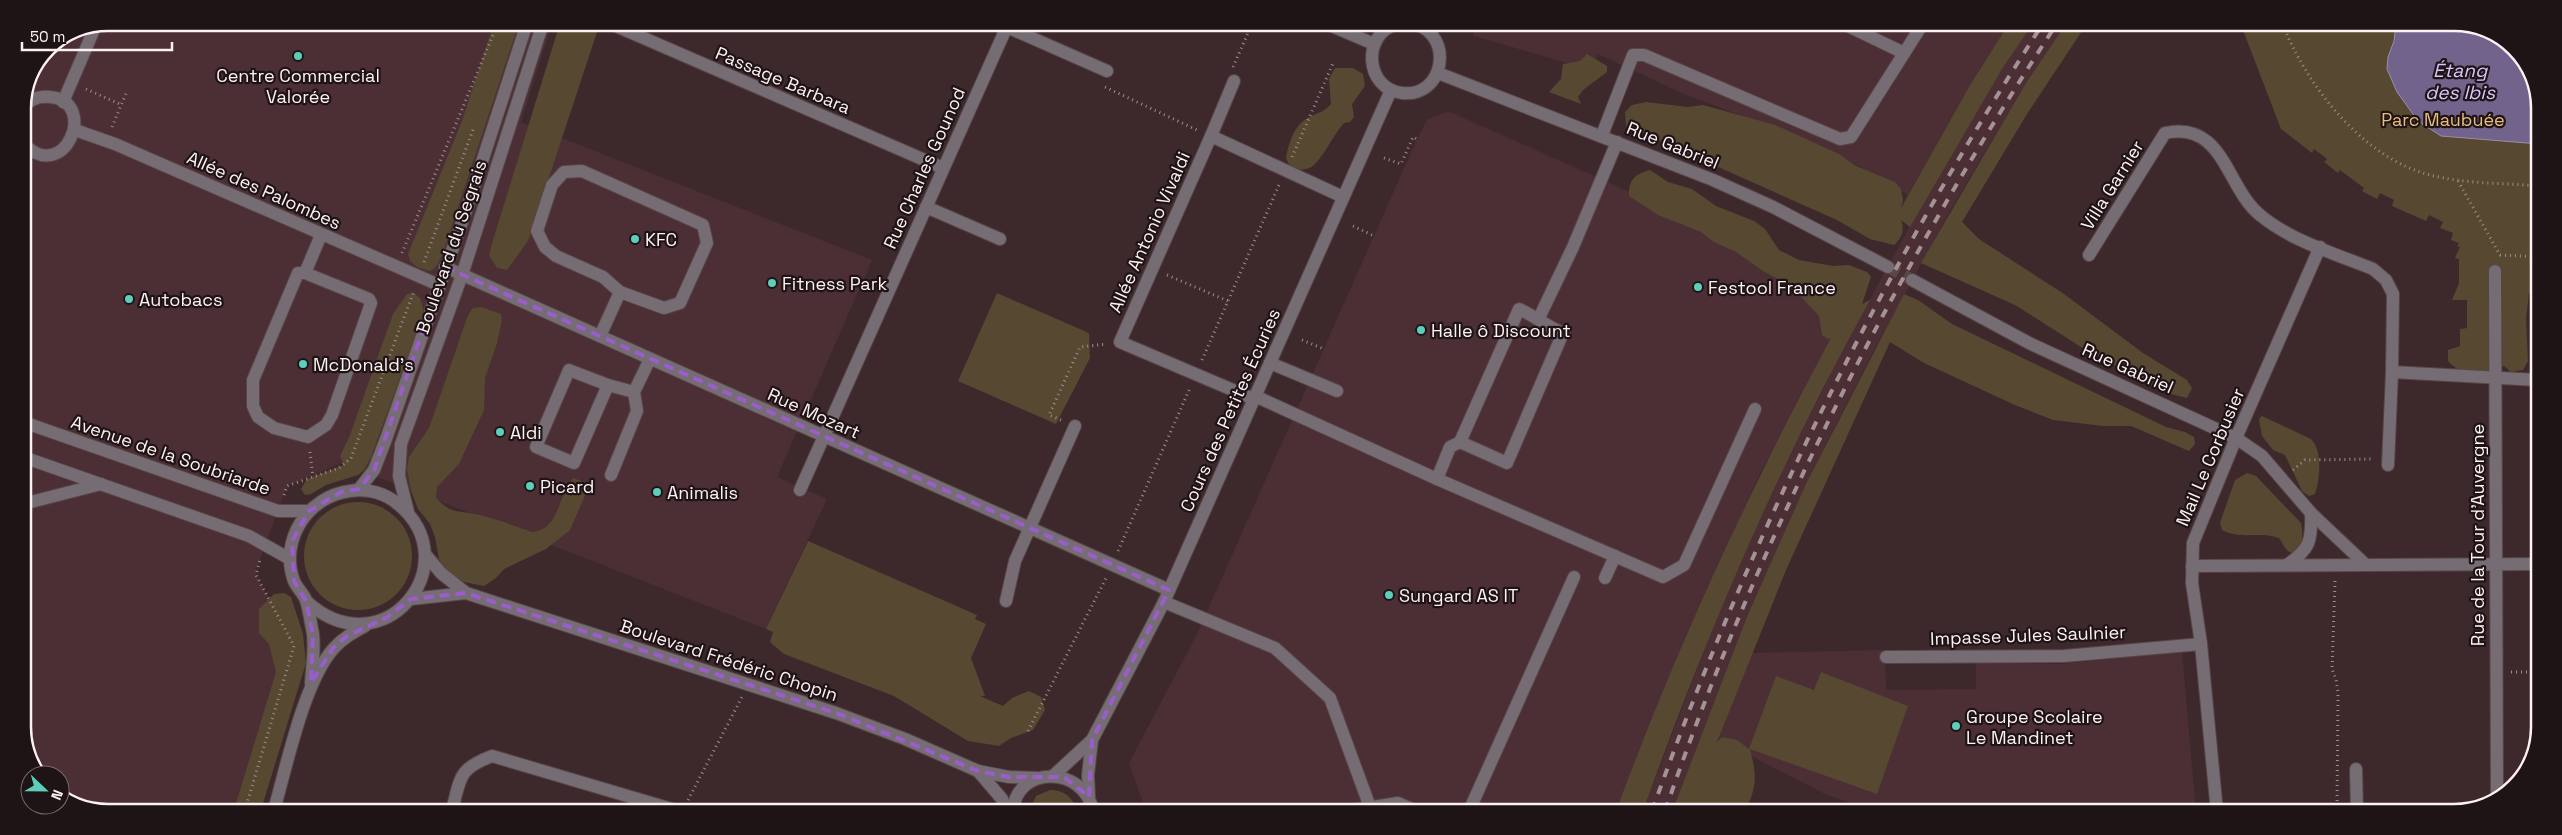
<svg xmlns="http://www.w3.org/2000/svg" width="2562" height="835" font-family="'Space Grotesk',sans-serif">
<rect width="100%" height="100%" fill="#3d292c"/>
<g fill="#4b2f34">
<path d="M109,23H552L521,122L872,260L777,477L827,499L766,629L342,463L287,486L256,570V575L294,646L245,810L86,809L60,793V775H40L23,732V108L29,75L48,47L76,29Z"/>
<path d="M1470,24L2008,25L1970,85L1908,195L1830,150L1684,94L1598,54L1591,70L1474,36Z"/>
<path d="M2032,25H2065L2026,83L1950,211L1873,352L1827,442L1746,619L1672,812L1643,811L1720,608L1781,473L1848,339L1926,197L2002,69Z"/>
<path d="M1448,111L1666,208L1851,315L1761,471L1682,648L1616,811H1146L1129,763L1197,634L1417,139L1427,120Z"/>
<path d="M1885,650L1886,690L1976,689V663L2060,664L2182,652L2196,812H1875L1825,794L1718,739L1751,653Z"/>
</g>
<g fill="#574831">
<path d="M494,23H519L442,256L435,268L430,271L417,267L410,261L408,254L462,121Z"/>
<path d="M560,23H600L528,241L507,270L497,268L489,255L493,240Z"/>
<path d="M2008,25H2032L2002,69L1910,227L1901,220C1905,230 1902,238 1894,245L1870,239L1837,220L1626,126L1625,112L1632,105L1646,102L1688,107L1703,105L1775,125L1839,154L1856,166L1895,182L1901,189L1903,200L1901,208L1970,85Z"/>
<path d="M2065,25H2086L2027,114L1962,222L1979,239L2064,294L2143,353L2187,380L2192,388L2187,398L2163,392L2081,347L2015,305L1921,263L2026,83Z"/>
<path d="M2241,25L2476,26L2518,52L2539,103L2538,292L2529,293L2526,319L2528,361L2523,370L2511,372L2504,366C2482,372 2467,381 2448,361V350L2460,346V329L2467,328V300H2452L2459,283V259L2455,258L2460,247L2457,246L2459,243L2451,240L2453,233L2440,228L2443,222L2429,215L2426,221L2392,206L2394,200L2380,193L2377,199L2362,191L2364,188L2340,170L2338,173L2324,162L2327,159L2314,149L2312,153L2281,129Z"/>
<path d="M1587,54L1607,66V72L1583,90L1578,97L1581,104L1549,92L1561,79L1563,64L1580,61Z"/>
<path d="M1335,68H1353L1363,74L1365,86L1352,104L1354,117L1350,122L1344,123C1334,134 1323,157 1314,165C1307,171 1299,170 1291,168L1286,158C1288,146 1293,129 1303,121C1313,113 1323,114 1331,104L1329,79Z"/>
<path d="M1650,170L1668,182L1692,189L1716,206L1754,221L1765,229L1779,250L1799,260L1833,266L1849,265L1867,272L1871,277L1862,304L1870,300C1779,464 1706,635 1643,811H1616C1676,649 1749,490 1831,338L1828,339L1822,335L1819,316L1791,286L1763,271L1736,252L1714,242L1701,232L1658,215L1629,196C1628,180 1635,174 1650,170Z"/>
<path d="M414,293L420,298L424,312L371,457L364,470L358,475L326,485L311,494L305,495L301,489L307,479L344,465L340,456L350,435L393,314L407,294Z"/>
<path d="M997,293L1089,333L1090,358L1056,424L958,381Z"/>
<path d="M1904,294L1918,300L1952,324L2166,427L2185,432L2194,437L2195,444L2189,451L2131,426H2103L2053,420L2015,405L1924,363L1890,342L1786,570L1717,742L1722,737L1737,740L1749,749L1776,676L1814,690L1821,672L1908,706L1877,794L1750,749C1757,775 1757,787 1745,812H1672L1746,619L1806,484Z"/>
<path d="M481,307L501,314L502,320L497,343L485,378L484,410L459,464L437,487L436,498C452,514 454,510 475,514C494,518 514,526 532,532C560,530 558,494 573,478L590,484L570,530L546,549L504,569L496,578L484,586L464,582L447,573L439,559L435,537L430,524L418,509L411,491L407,469L409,457L429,428L468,315L473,308Z"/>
<path d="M2262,416L2311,439C2323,451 2320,479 2315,494L2309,496L2302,491L2285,455L2273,450L2262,436L2259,419Z"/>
<path d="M2247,473L2256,476L2301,523C2303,532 2303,547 2297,554C2285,553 2285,546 2279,538C2260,531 2241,540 2222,530L2220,523L2235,480Z"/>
<circle cx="358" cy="556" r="54"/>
<path d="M808,541L977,615L975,619L986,624L971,658L985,696H980L1003,706L1012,698L1029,691L1041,697L1045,710L1033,730L1011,738L999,746L968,741L894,696L784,654L770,642L773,632L766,629Z"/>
<path d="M284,593L291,597L303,634L306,663L261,810H234L276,672L269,644L259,633V609L274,594Z"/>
<path d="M1050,790C1064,790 1073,797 1077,811H1029L1036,796Z"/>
</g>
<path fill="#72638c" stroke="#9c8dab" d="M2396,25L2476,26L2518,52L2539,103V144L2441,136L2418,121L2397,92L2387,69L2388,57L2394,41Z"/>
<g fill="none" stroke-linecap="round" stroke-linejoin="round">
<path stroke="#5a474a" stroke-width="12" stroke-dasharray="12 6" stroke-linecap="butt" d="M1888,267L1912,280"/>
<g stroke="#584548" stroke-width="14">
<g id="minor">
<path d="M609,23L943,168"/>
<path d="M1327,24L1374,44"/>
<path d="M1397,24C1361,34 1365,89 1402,93C1444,98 1455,36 1415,24"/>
<path d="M1846,25L1904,53"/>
<path d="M1007,27L1107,71"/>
<path d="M1438,73L1713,180L1773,207L1888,267"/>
<path d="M63,102L96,25"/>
<path d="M23,109C29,99 39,96 50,97C100,101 64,187 23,143"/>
<path d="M75,130L115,144L439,285"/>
<path d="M1602,135L1633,55H1644L1840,139L1851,137L1922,25"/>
<path d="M1211,136L1234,81"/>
<path d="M582,171L703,225L707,243L680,303L664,308L620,292L603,277L556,256L545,247L537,231L552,185L564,172Z"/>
<path d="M926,207L1000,239"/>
<path d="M2089,255L2165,133C2224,120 2226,188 2260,215C2291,241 2336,254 2373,269L2386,280L2393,294L2392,372L2538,380"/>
<path d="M445,267L1169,590"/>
<path d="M2495,271L2497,798"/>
<path d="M298,273H305L369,299L371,303L332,415L326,425L308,437L274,428L258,417L253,406V380Z"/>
<path d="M305,273L321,235"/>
<path d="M1912,280L2031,344L2236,438L2262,456L2311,513L2366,565"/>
<path d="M1519,309C1535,316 1546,326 1563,333L1507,463L1460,442Z"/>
<path d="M1539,318L1573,247L1617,142"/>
<path d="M600,336L620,292"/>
<path d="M1270,363L1337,391"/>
<path d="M608,385L574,463L536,447L569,370L608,385L634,392"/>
<path d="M1255,396L1437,479L1663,577L1684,565L1755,409"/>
<path d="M1254,399L1120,342L1211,136L1343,197"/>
<path d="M23,422L278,511H309"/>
<path d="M23,457L249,536L290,559"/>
<path d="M2388,465L2392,372"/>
<path d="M611,475L637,411L634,392L650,359"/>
<path d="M1437,479L1450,447L1460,442"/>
<path d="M359,489L374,470L386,439L467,208L527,23"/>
<path d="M800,490L1008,24"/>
<path d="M23,504L101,484"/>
<path d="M408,512L399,476L401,444L462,275L543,23"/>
<path d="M425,554L441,573L466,593"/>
<path d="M2287,565C2310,549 2312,541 2311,513"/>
<path d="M2192,566L2537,564"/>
<path d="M1605,578L1615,556"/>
<path d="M411,599L466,593L836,713L905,739L978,771L1009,777L1039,778"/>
<path d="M306,601C383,671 469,564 399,505C386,493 367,488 350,491C308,496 279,540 294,581C297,588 303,593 306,600C309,610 311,624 313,634C315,650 312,667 311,683"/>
<path d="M1006,601L1015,561L1075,426"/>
<path d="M1164,602L1275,648L1330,698L1370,807"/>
<path d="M1886,657L2064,656L2201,644"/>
<path d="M2356,769L2357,812"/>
<path d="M978,771L1002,799L1007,811"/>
<path d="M1053,776L1092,740"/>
<path d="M1089,797L1088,775L1092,740L1164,602L1391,90"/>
<path d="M274,810C287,765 304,681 334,648C343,638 354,632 365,626"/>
<path d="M452,810C461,777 458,769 492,756L675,810"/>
<path d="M1013,811C1016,765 1084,765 1093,811"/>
<path d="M1347,811L1398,803L1416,811"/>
<path d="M1469,811L1574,577"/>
<path d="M2217,812L2201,644L2192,583L2193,543L2236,438L2320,247"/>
</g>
</g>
<g stroke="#9f8d90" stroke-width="3" stroke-dasharray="1 4" stroke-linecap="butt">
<path d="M2283,25C2307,86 2363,158 2430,175C2465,184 2503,183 2539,186"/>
<path d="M1233,67L1252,24"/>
<path d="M1105,87L1197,130"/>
<path d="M86,89L122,105"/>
<path d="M112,127L127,91"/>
<path d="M1292,157L1334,61"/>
<path d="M1384,158L1401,164L1413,137L1417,139"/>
<path d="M2458,181L2500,255L2539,257"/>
<path d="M1353,226L1374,236"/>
<path d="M402,253L498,23"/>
<path d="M424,262L474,127"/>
<path d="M1167,275L1228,301"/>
<path d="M1302,340L1324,349"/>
<path d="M1202,360L1279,185"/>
<path d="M1061,420L1049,415L1080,347L1107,344"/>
<path d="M310,452L313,477"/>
<path d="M2293,470L2305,460L2373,459"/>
<path d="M284,495L287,486L339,468L351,458L414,291"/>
<path d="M1118,551L1190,388"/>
<path d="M2335,581L2332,669L2336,679L2338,692L2337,812"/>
<path d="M2511,672H2537"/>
<path d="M1028,731L1106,578"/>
<path d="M688,800L742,697"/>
<path d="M245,810L294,646L256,575L260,560"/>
</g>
<use href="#minor" stroke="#756d73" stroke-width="12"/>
<g stroke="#a49295" stroke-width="4" stroke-dasharray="9 9" stroke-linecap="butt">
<path d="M1652,811C1750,535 1882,271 2042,25"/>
<path d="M1665,811C1760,535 1895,270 2056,25"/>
</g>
</g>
<path fill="none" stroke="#9c5dcc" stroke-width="4" stroke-dasharray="10 6" stroke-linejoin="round" d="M445,267L1169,590L1092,740L1089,797L1064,777H1009L978,771L836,713L466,593L411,599L386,618L347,636L333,648L311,683L313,635L306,601L294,581L292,541L309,511L341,492L359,489L374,470Z"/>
<g fill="#5cceba" stroke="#1e1416" stroke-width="2">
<circle cx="298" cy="56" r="5"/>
<circle cx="635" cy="239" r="5"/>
<circle cx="772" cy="283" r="5"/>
<circle cx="1698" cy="287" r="5"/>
<circle cx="129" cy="299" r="5"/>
<circle cx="1421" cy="330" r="5"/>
<circle cx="303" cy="364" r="5"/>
<circle cx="500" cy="432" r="5"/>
<circle cx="530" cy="486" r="5"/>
<circle cx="657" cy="492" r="5"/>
<circle cx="1389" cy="595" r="5"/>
<circle cx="1956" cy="726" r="5"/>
</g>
<g text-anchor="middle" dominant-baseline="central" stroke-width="4.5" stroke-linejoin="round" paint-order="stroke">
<g font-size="18" fill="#fff0f2" stroke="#1e1416" text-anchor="start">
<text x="298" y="75" text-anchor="middle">Centre Commercial<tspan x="298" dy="21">Valorée</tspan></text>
<text x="645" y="239">KFC</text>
<text x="782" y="283">Fitness Park</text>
<text x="1708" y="287">Festool France</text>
<text x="139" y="299">Autobacs</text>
<text x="1431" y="330">Halle ô Discount</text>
<text x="313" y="364">McDonald's</text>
<text x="510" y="432">Aldi</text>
<text x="540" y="486">Picard</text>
<text x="667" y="492">Animalis</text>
<text x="1399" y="595">Sungard AS IT</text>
<text x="1966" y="716">Groupe Scolaire<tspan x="1966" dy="21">Le Mandinet</tspan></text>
</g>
<g font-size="18" fill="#fff0f2" stroke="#1e1416">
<text transform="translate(783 80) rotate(23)">Passage Barbara</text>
<text transform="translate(1673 145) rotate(22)">Rue Gabriel</text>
<text transform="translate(924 168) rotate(-66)">Rue Charles Gounod</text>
<text transform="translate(2112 185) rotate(-58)">Villa Garnier</text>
<text transform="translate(264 190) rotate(24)">Allée des Palombes</text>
<text transform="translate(1149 232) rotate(-66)">Allée Antonio Vivaldi</text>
<text transform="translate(451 247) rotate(-71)">Boulevard du Segrais</text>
<text transform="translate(2128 368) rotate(24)">Rue Gabriel</text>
<text transform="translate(1230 410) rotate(-66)">Cours des Petites Écuries</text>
<text transform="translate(814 413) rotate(24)">Rue Mozart</text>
<text transform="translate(171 455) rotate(19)">Avenue de la Soubriarde</text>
<text transform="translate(2210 457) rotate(-67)">Mail Le Corbusier</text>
<text transform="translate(2477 535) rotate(-90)">Rue de la Tour d'Auvergne</text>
<text transform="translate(2028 635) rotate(-2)">Impasse Jules Saulnier</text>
<text transform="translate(729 660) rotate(18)">Boulevard Frédéric Chopin</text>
</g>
<g font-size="18" fill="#e9be7e" stroke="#1e1416">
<text x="2443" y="119">Parc Maubuée</text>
</g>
<g font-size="19" font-style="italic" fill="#d9c6fc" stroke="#1e1416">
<text x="2460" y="70">Étang<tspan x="2460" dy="22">des Ibis</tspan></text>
</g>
</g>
<path d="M0 0H2562V835H0ZM108 31H2454A77 77 0 0 1 2531 108V727A77 77 0 0 1 2454 804H108A77 77 0 0 1 31 727V108A77 77 0 0 1 108 31Z" fill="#1e1416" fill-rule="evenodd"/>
<path fill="none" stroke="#fff0f2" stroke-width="2.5" d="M108 31H2454A77 77 0 0 1 2531 108V727A77 77 0 0 1 2454 804H108A77 77 0 0 1 31 727V108A77 77 0 0 1 108 31Z"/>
<g transform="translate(45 790) rotate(112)"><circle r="24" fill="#1e1416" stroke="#786c6e"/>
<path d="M0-4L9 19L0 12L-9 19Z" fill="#5cceba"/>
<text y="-8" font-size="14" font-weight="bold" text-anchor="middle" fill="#fff0f2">N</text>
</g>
<path d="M22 42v8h150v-8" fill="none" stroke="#fff0f2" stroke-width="2.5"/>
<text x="30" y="42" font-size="15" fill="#fff0f2" stroke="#1e1416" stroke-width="4" paint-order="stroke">50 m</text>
</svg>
